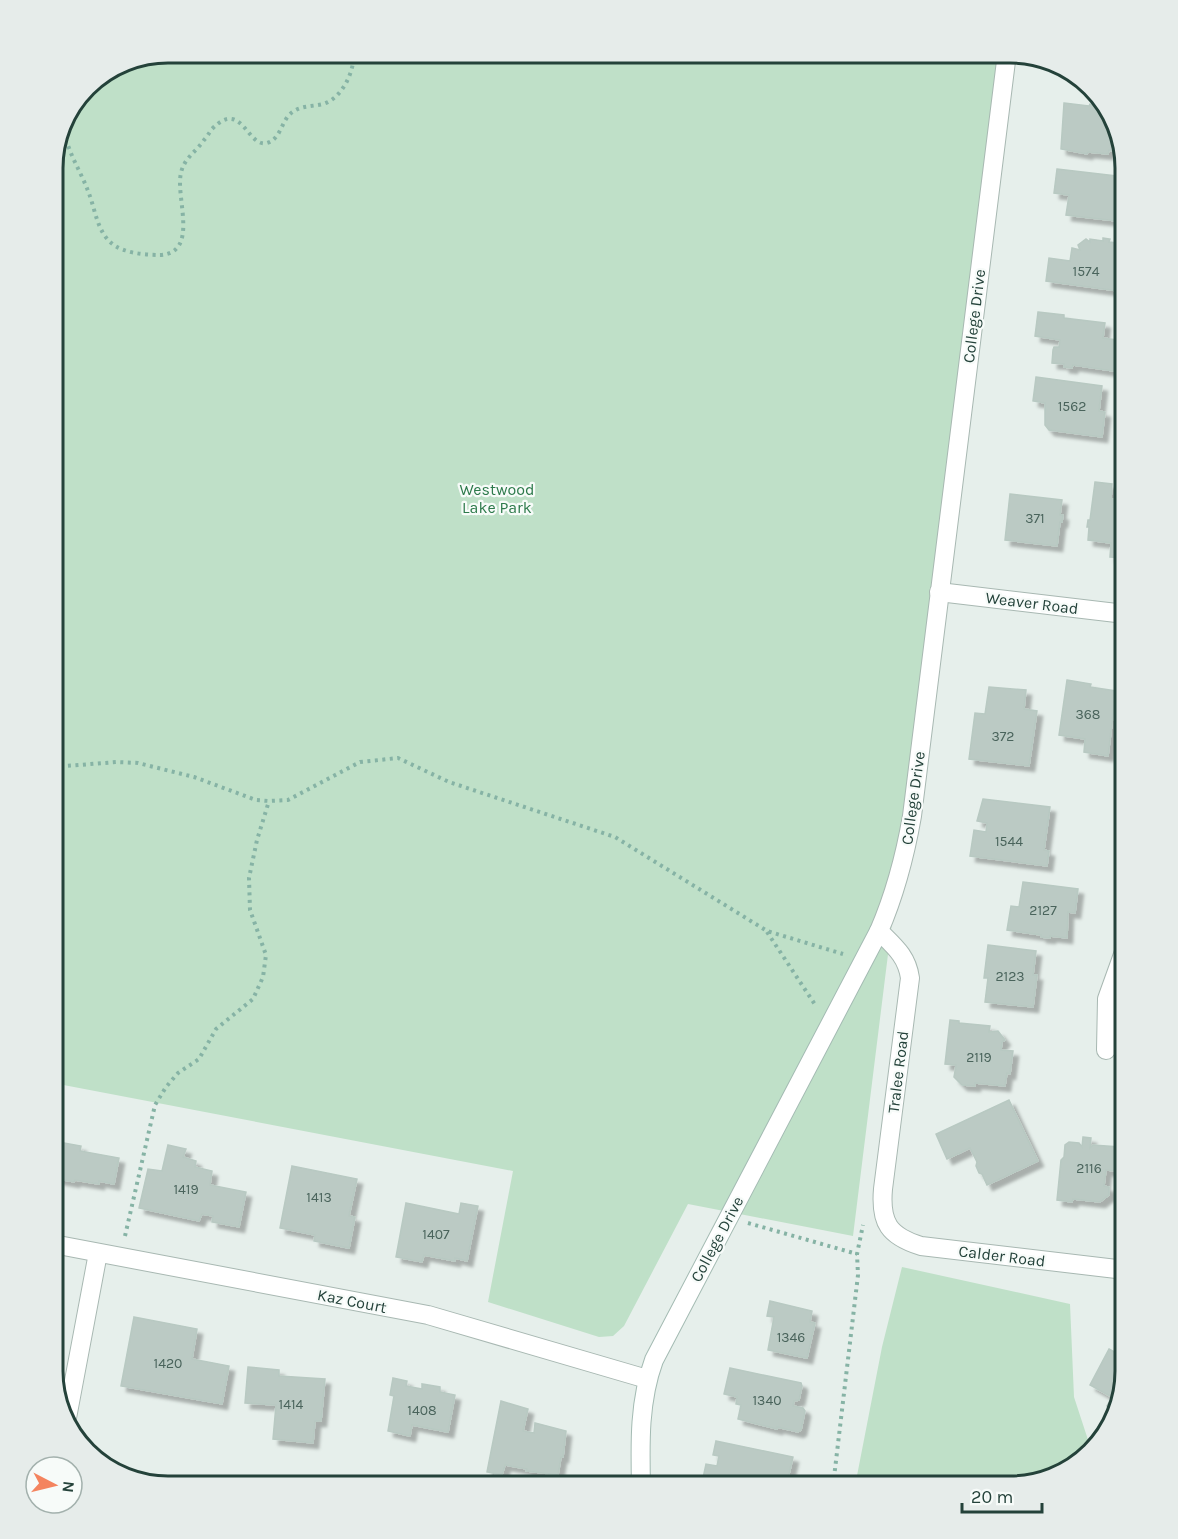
<svg xmlns="http://www.w3.org/2000/svg" width="1178" height="1539" font-family="Karla,sans-serif">
<defs>
<filter id="shadow"><feDropShadow dx="5.5" dy="5.5" stdDeviation="1.5" flood-color="#0004"/></filter>
</defs>
<rect width="100%" height="100%" fill="#e6efeb"/>
<g fill="#bfe0c8">
<path d="M168,53H1000L853,1236L688,1204L624,1326L613,1336L599,1337L488,1302L513,1171L53,1083V160L65,117L92,81Z"/>
<path d="M902,1267L1070,1304L1074,1397L1091,1449L1074,1467L1010,1486H855L882,1347Z"/>
</g>
<g fill="#bbcac4" stroke="#b8c9c2" stroke-width="1.5" filter="url(#shadow)">
<path d="M1064,103L1089,106L1090,104L1102,105V107L1107,108L1120,151H1118L1119,153L1109,150L1108,154L1088,152L1087,154L1061,149Z"/>
<path d="M1057,169L1125,177V222L1066,215L1069,195L1054,193Z"/>
<path d="M1103,238L1110,239L1109,242L1125,244V292L1046,281L1049,258L1070,261L1072,248L1080,250L1078,245L1086,239L1090,242V239L1103,241Z"/>
<path d="M1038,312L1064,315V318L1105,323L1103,338L1117,340L1113,371L1073,365L1072,368L1064,367V364L1052,363L1053,350L1054,347H1059L1060,340L1035,336Z"/>
<path d="M1036,377L1102,386L1099,411L1105,412L1102,437L1049,430L1045,425V403L1033,401Z"/>
<path d="M1095,482L1112,484L1111,499H1125V558L1110,557L1111,543L1088,540L1089,527H1087L1088,520H1090Z"/>
<path d="M1010,494L1062,500L1060,515H1063L1062,522H1060L1057,546L1005,540Z"/>
<path d="M1067,680L1091,684L1090,687L1116,691L1108,756L1084,752L1085,739L1059,735Z"/>
<path d="M989,687L1026,690L1024,709L1037,711L1029,766L969,759L975,713L985,714Z"/>
<path d="M983,799L1050,807L1044,850L1049,851L1047,866L970,856L974,830L986,832L987,823L977,821Z"/>
<path d="M1023,882L1078,889L1075,913L1068,912L1067,938L1050,936V938L1041,937V935L1007,930L1011,906L1019,907Z"/>
<path d="M988,945L1036,951L1033,975H1037L1033,1007L985,1002L988,978H984Z"/>
<path d="M950,1020L959,1021V1023L990,1026L989,1032L998,1031L1005,1040L1002,1042L1001,1050L1013,1051L1010,1074L1007,1073L1005,1086L975,1083V1086L962,1085L954,1077L956,1065L945,1064Z"/>
<path d="M1009,1100L1038,1161L987,1185L982,1174L979,1173L976,1166L977,1162L970,1148L947,1159L936,1134Z"/>
<path d="M1083,1137L1091,1138L1090,1148L1093,1145L1120,1147L1117,1171L1106,1170L1104,1186L1109,1187V1195L1100,1202L1073,1199L1072,1202L1057,1200L1061,1160L1064,1157L1065,1145L1069,1142L1079,1143L1082,1147Z"/>
<path d="M53,1141L81,1146L80,1151L119,1158L114,1184L99,1181V1184L75,1180L74,1182L53,1178Z"/>
<path d="M168,1145L186,1149L183,1157L196,1161L195,1167L212,1171L210,1185L246,1192L239,1227L212,1222L213,1216L202,1214L199,1221L139,1208L148,1169L162,1171Z"/>
<path d="M292,1166L357,1179L349,1216L355,1217L349,1248L314,1241L315,1235L280,1228Z"/>
<path d="M406,1203L459,1214L461,1203L478,1206L467,1261L455,1258V1261L424,1255L422,1262L396,1257Z"/>
<path d="M770,1301L812,1311L810,1322L815,1323L807,1358L768,1350L774,1317L767,1316Z"/>
<path d="M134,1317L197,1329L192,1359L229,1366L222,1404L121,1386Z"/>
<path d="M1109,1349L1125,1358V1371L1115,1410L1107,1406L1112,1397L1090,1385Z"/>
<path d="M248,1367L279,1370V1376L325,1379L321,1421H315L313,1443L273,1439L276,1405L245,1403Z"/>
<path d="M730,1368L801,1383L802,1386L799,1400L794,1401L793,1406L803,1408L805,1411L801,1430L798,1432L777,1427V1429L738,1419L741,1405L736,1404L737,1397L724,1394Z"/>
<path d="M393,1378L407,1381L406,1386L422,1389V1384L440,1387V1392L455,1395L448,1432L412,1425L410,1436L388,1431L394,1396L390,1395Z"/>
<path d="M501,1401L528,1409L523,1431L534,1433L535,1423L566,1431L563,1457H561L558,1475L526,1471L527,1469L505,1465L502,1475L487,1472Z"/>
<path d="M716,1441L793,1457L787,1483L769,1480L768,1486H705L706,1479L703,1478L706,1464L717,1466L719,1456L713,1455Z"/>
</g>
<g fill="none" stroke-linecap="round" stroke-linejoin="round">
<g stroke="#a8b8b2" stroke-width="20">
<g id="street">
<path d="M1007,53L912,816C905,856 895,894 879,931C894,946 907,956 910,978L883,1189C880,1223 889,1236 921,1246L1125,1270"/>
<path d="M939,592L1125,614"/>
<path d="M1106,1050L1107,999L1125,949"/>
<path d="M53,1244L428,1315L647,1379"/>
<path d="M67,1418L98,1253"/>
</g>
</g>
<g stroke="#a4bbb3" stroke-width="20">
<path id="secondary" d="M641,1486C640,1443 639,1401 654,1360L879,931"/>
</g>
<g stroke="#86b3a5" stroke-width="4" stroke-dasharray="3 4.5" stroke-linecap="butt">
<path d="M60,134C67,140 69,149 73,158C78,169 84,180 88,191C97,213 97,241 124,250C134,254 150,255 160,255C200,253 175,197 181,173C184,158 196,152 204,140C207,137 209,133 212,129C242,98 247,148 267,143C280,139 281,124 289,115C299,105 311,107 323,104C343,98 354,71 354,53"/>
<path d="M53,767L117,762L138,763L194,777L256,800L269,801L288,800L360,762L398,758L449,782L615,837L767,931L843,954"/>
<path d="M767,932L816,1006"/>
<path d="M748,1223L857,1254"/>
<path d="M125,1236L155,1105L166,1087L178,1073L199,1059L216,1029L253,999L263,977L266,955L250,910L249,878L257,840L269,801"/>
<path d="M833,1486L858,1275L857,1254L863,1225"/>
</g>
<use href="#street" stroke="#fff" stroke-width="18"/>
<use href="#secondary" stroke="#fff" stroke-width="18"/>
</g>
<g text-anchor="middle" dominant-baseline="central" stroke-width="4.5" stroke-linejoin="round" paint-order="stroke">
<g font-size="14" fill="#4a645c">
<text x="1086" y="271">1574</text>
<text x="1072" y="406">1562</text>
<text x="1035" y="518">371</text>
<text x="1088" y="714">368</text>
<text x="1003" y="736">372</text>
<text x="1009" y="841">1544</text>
<text x="1043" y="910">2127</text>
<text x="1010" y="976">2123</text>
<text x="979" y="1057">2119</text>
<text x="1089" y="1168">2116</text>
<text x="186" y="1189">1419</text>
<text x="319" y="1197">1413</text>
<text x="436" y="1234">1407</text>
<text x="791" y="1337">1346</text>
<text x="168" y="1363">1420</text>
<text x="767" y="1400">1340</text>
<text x="291" y="1404">1414</text>
<text x="422" y="1410">1408</text>
</g>
<g font-size="16" fill="#24423a" stroke="#f7fbf9">
<text transform="translate(974 316) rotate(-83)">College Drive</text>
<text transform="translate(1032 603) rotate(7)">Weaver Road</text>
<text transform="translate(913 798) rotate(-82)">College Drive</text>
<text transform="translate(898 1072) rotate(-83)">Tralee Road</text>
<text transform="translate(717 1239) rotate(-62)">College Drive</text>
<text transform="translate(1002 1256) rotate(7)">Calder Road</text>
<text transform="translate(352 1301) rotate(11)">Kaz Court</text>
</g>
<g font-size="16" fill="#2d7a4b" stroke="#f7fbf9">
<text x="497" y="489">Westwood<tspan x="497" dy="18">Lake Park</tspan></text>
</g>
</g>
<path d="M0 0H1178V1539H0ZM168 63H1010A105 105 0 0 1 1115 168V1371A105 105 0 0 1 1010 1476H168A105 105 0 0 1 63 1371V168A105 105 0 0 1 168 63Z" fill="#e6ecea" fill-rule="evenodd"/>
<path fill="none" stroke="#24423a" stroke-width="3" d="M168 63H1010A105 105 0 0 1 1115 168V1371A105 105 0 0 1 1010 1476H168A105 105 0 0 1 63 1371V168A105 105 0 0 1 168 63Z"/>
<g transform="translate(54 1485) rotate(97)"><circle r="28" fill="#f7fbf9" stroke="#a3b1ad" stroke-width="1.5"/>
<path d="M0-4.5L10 22L0 15L-10 22Z" fill="#f4845f"/>
<text y="-9" font-size="16" font-weight="bold" text-anchor="middle" fill="#24423a">N</text>
</g>
<path d="M962 1503v9h80v-9" fill="none" stroke="#24423a" stroke-width="3"/>
<text x="971" y="1503" font-size="18" fill="#24423a" stroke="#f7fbf9" stroke-width="4.5" paint-order="stroke">20 m</text>
</svg>
